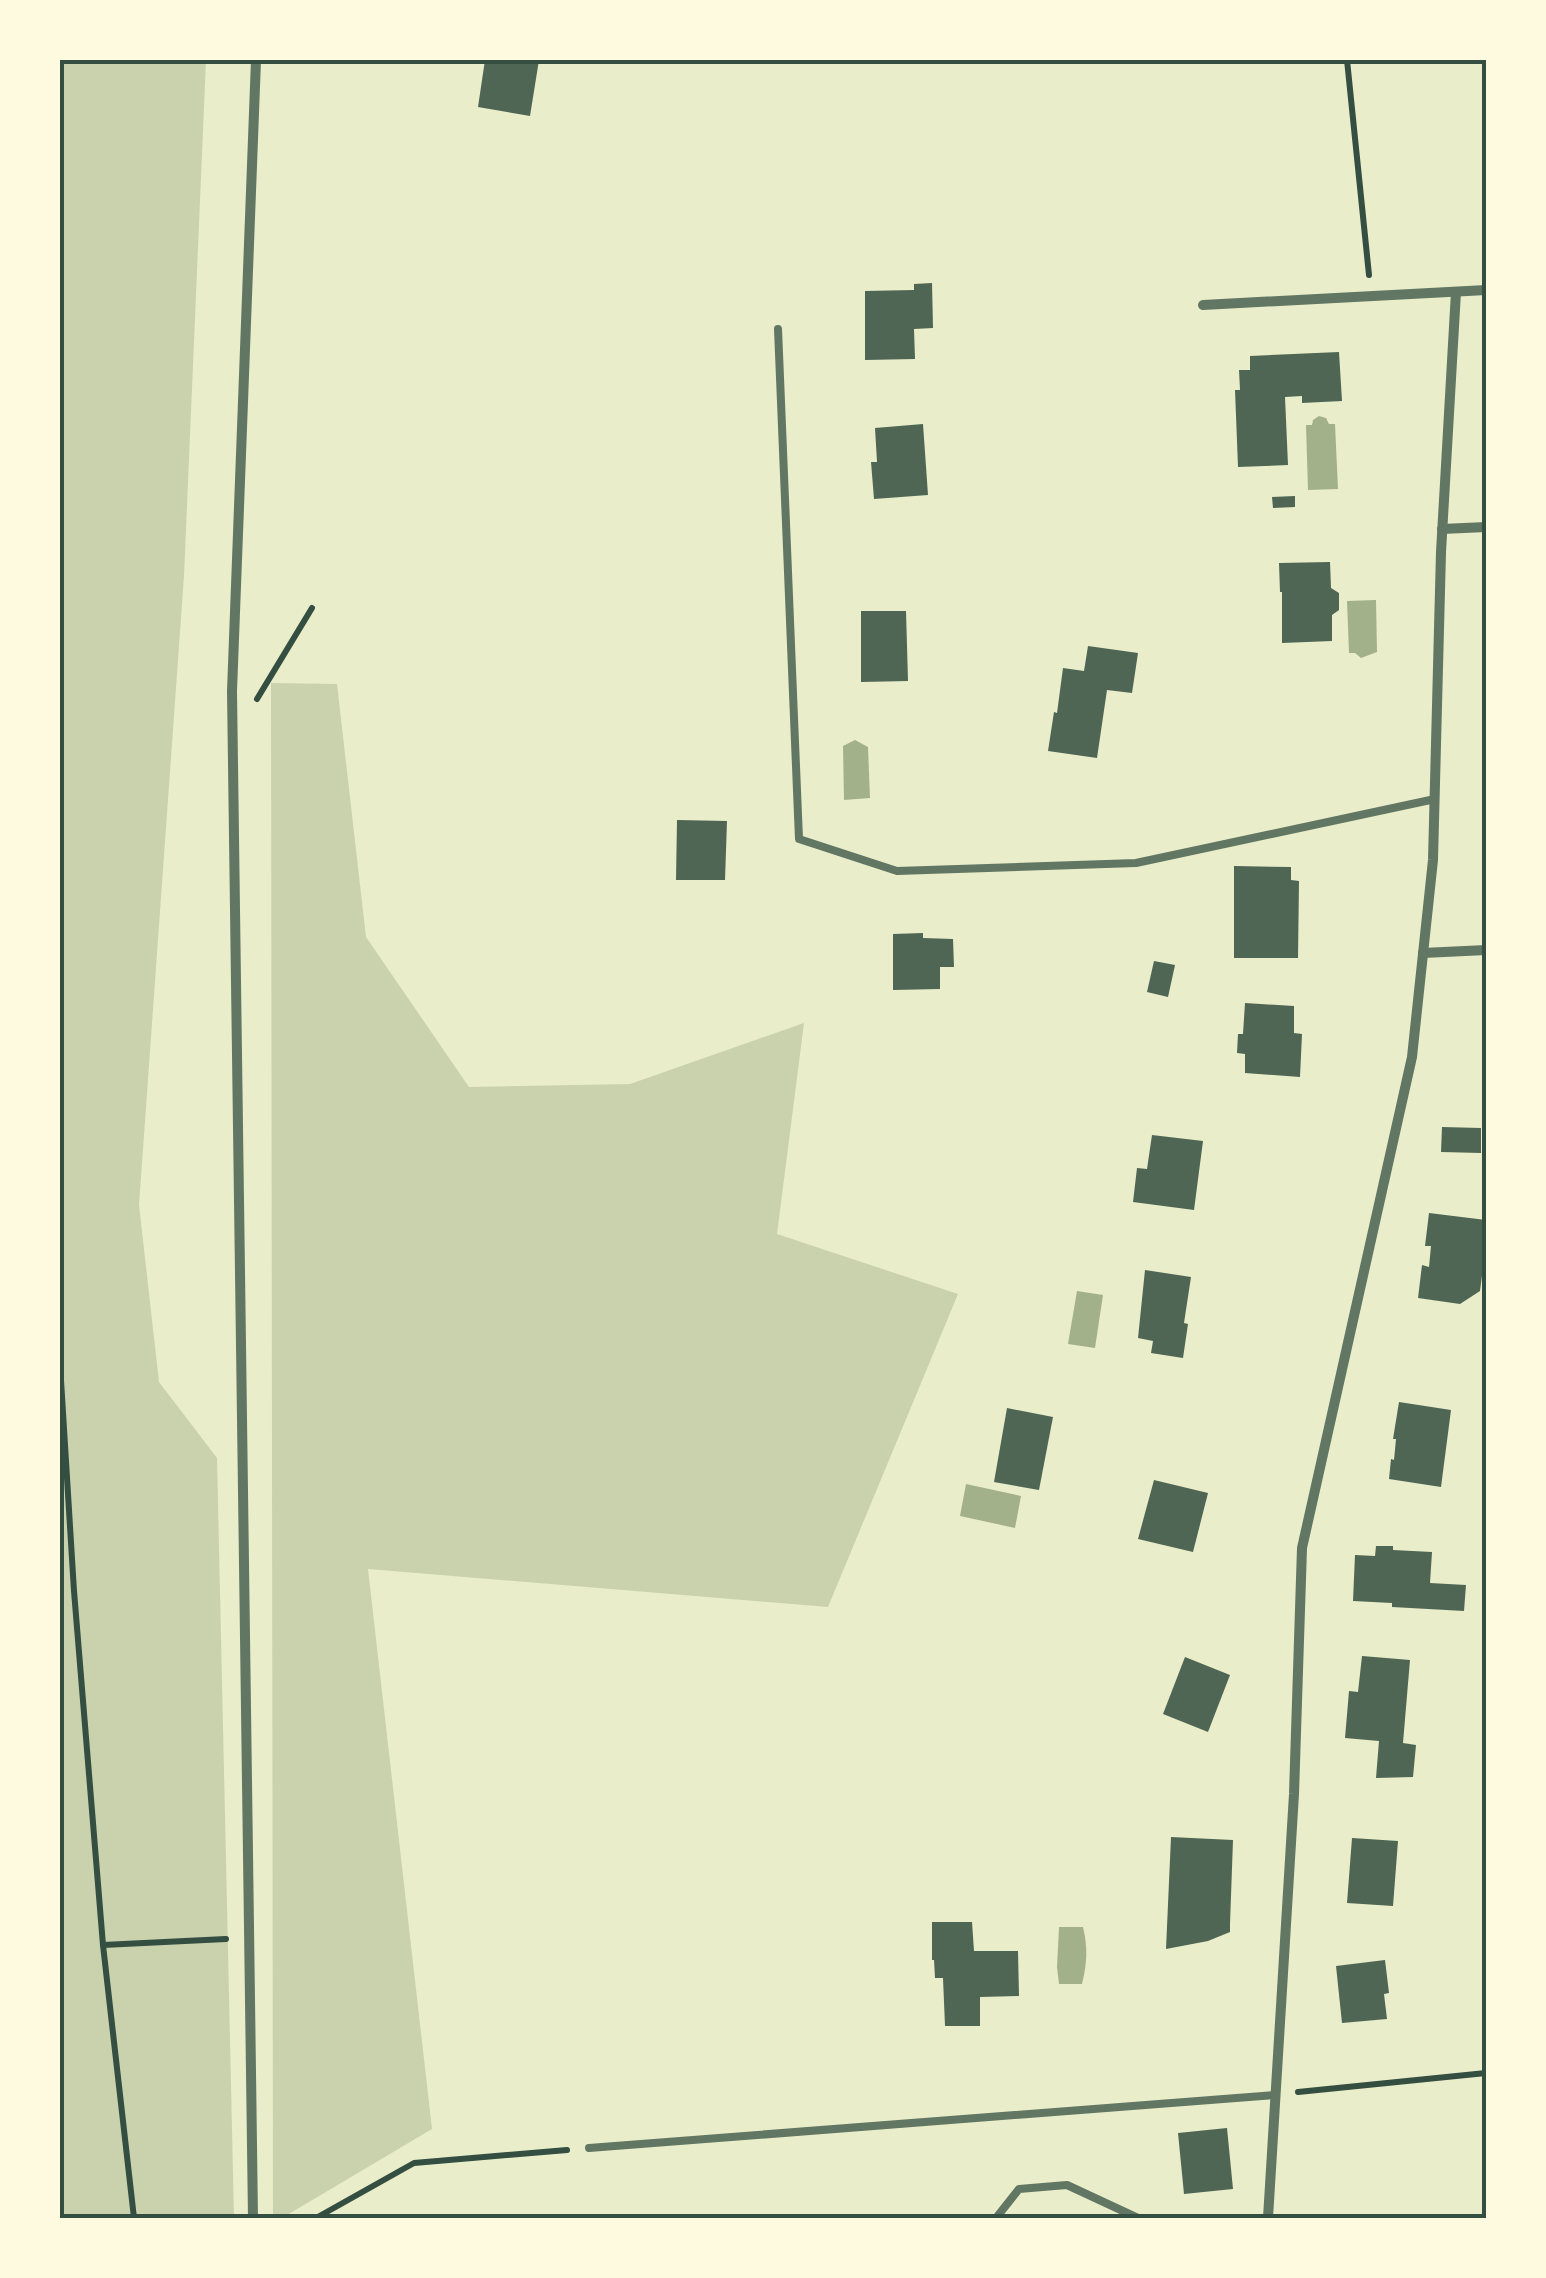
<svg xmlns="http://www.w3.org/2000/svg" width="1546" height="2278" font-family="'PT Serif',serif">
<rect width="100%" height="100%" fill="#e9edc9"/>
<g fill="#cad2ad">
<path d="M60,60H206L184,576L139,1205L159,1382L217,1458L234,2218H60Z"/>
<path d="M271,683L337,684L366,937L469,1087L630,1084L804,1023L777,1234L958,1294L828,1607L368,1569L432,2129L282,2218H273Z"/>
</g>
<g fill="#a3b18a">
<path d="M1319,416L1326,418L1329,424H1335L1338,489L1308,490L1306,425H1312L1313,420Z"/>
<path d="M1376,600L1377,652L1361,658L1355,653H1349L1347,601Z"/>
<path d="M855,740L868,747L870,798L844,800L843,746Z"/>
<path d="M1077,1291L1103,1295L1095,1348L1068,1344Z"/>
<path d="M966,1484L1021,1496L1015,1528L960,1516Z"/>
<path d="M1059,1927H1083C1088,1948 1087,1963 1082,1984H1059L1057,1967Z"/>
</g>
<g fill="#4f6655">
<path d="M485,60H539L530,116L478,107Z"/>
<path d="M932,283L933,328L914,329L915,359L865,360V291L914,290V284Z"/>
<path d="M1339,352L1342,401L1302,403V396L1285,397L1288,465L1238,467L1235,390H1240L1239,370H1250V356Z"/>
<path d="M923,424L928,495L874,499L871,462H877L875,428Z"/>
<path d="M1295,496V507L1273,508L1272,497Z"/>
<path d="M1330,562L1331,588L1339,593V610L1332,615V641L1282,643V592H1280L1279,563Z"/>
<path d="M861,611H906L908,681L861,682Z"/>
<path d="M1088,646L1138,653L1132,693L1107,690L1097,758L1048,751L1054,712L1057,713L1063,668L1084,671Z"/>
<path d="M677,820L727,821L725,880H676Z"/>
<path d="M1234,866L1291,867V880L1299,881L1298,958H1234Z"/>
<path d="M923,933V938L953,939L954,967H940V989L893,990V934Z"/>
<path d="M1154,961L1175,965L1168,997L1147,992Z"/>
<path d="M1245,1003L1294,1006V1033L1302,1034L1300,1077L1245,1073V1054L1237,1053L1238,1034H1243Z"/>
<path d="M1442,1127L1481,1128V1153L1441,1152Z"/>
<path d="M1152,1135L1203,1141L1194,1210L1133,1202L1137,1168L1147,1169Z"/>
<path d="M1429,1213L1486,1220V1245L1480,1291L1460,1304L1418,1298L1422,1265L1429,1267L1431,1246H1425Z"/>
<path d="M1145,1270L1191,1277L1184,1323L1188,1324L1183,1358L1151,1353L1153,1341L1138,1338Z"/>
<path d="M1399,1402L1451,1410L1441,1487L1389,1479L1391,1459L1394,1460L1396,1439H1393Z"/>
<path d="M1007,1408L1053,1417L1039,1490L994,1482Z"/>
<path d="M1154,1480L1208,1493L1193,1552L1138,1539Z"/>
<path d="M1376,1546H1393V1550L1432,1552L1430,1583L1466,1585L1464,1611L1392,1607V1603L1353,1601L1355,1555L1375,1556Z"/>
<path d="M1362,1656L1410,1660L1403,1743L1416,1745L1413,1777L1376,1778L1379,1741L1345,1738L1349,1691L1358,1692Z"/>
<path d="M1185,1657L1230,1675L1208,1732L1163,1714Z"/>
<path d="M1171,1837L1233,1840L1230,1924V1932L1208,1941L1166,1949Z"/>
<path d="M1352,1838L1398,1841L1393,1906L1347,1903Z"/>
<path d="M932,1922H972L974,1951H1018L1019,1996L980,1997V2026H945L943,1978H935L934,1960H932Z"/>
<path d="M1385,1960L1389,1993L1384,1994L1387,2019L1342,2023L1336,1966Z"/>
<path d="M1227,2128L1233,2189L1184,2194L1178,2133Z"/>
</g>
<g fill="none" stroke-linecap="round" stroke-linejoin="round">
<g stroke="#344e41" stroke-width="6">
<path d="M1347,60L1369,275"/>
<path d="M257,699L312,608"/>
<path d="M60,1364L74,1591L103,1945L134,2218"/>
<path d="M103,1945L226,1939"/>
<path d="M1298,2092L1486,2073"/>
<path d="M316,2218L414,2163L567,2150"/>
</g>
<g stroke="#617663" stroke-width="8">
<path d="M778,329L799,839L897,871L1136,863L1435,799"/>
<path d="M589,2148L1275,2095"/>
<path d="M996,2218L1019,2189L1067,2185L1138,2218"/>
</g>
<g stroke="#617663" stroke-width="10">
<path d="M1203,305L1486,290"/>
<path d="M1442,529L1486,527"/>
<path d="M1423,953L1486,950"/>
<path d="M253,2218L232,691L256,60"/>
<path d="M1268,2218L1294,1794L1302,1548L1412,1057L1433,860L1441,552L1456,292"/>
</g>
</g>
<rect width="1546" height="2278" fill="none" stroke="#fefae0" stroke-width="125"/>
<rect x="62" y="62" width="1422" height="2154" fill="none" stroke="#344e41" stroke-width="4"/>
</svg>
